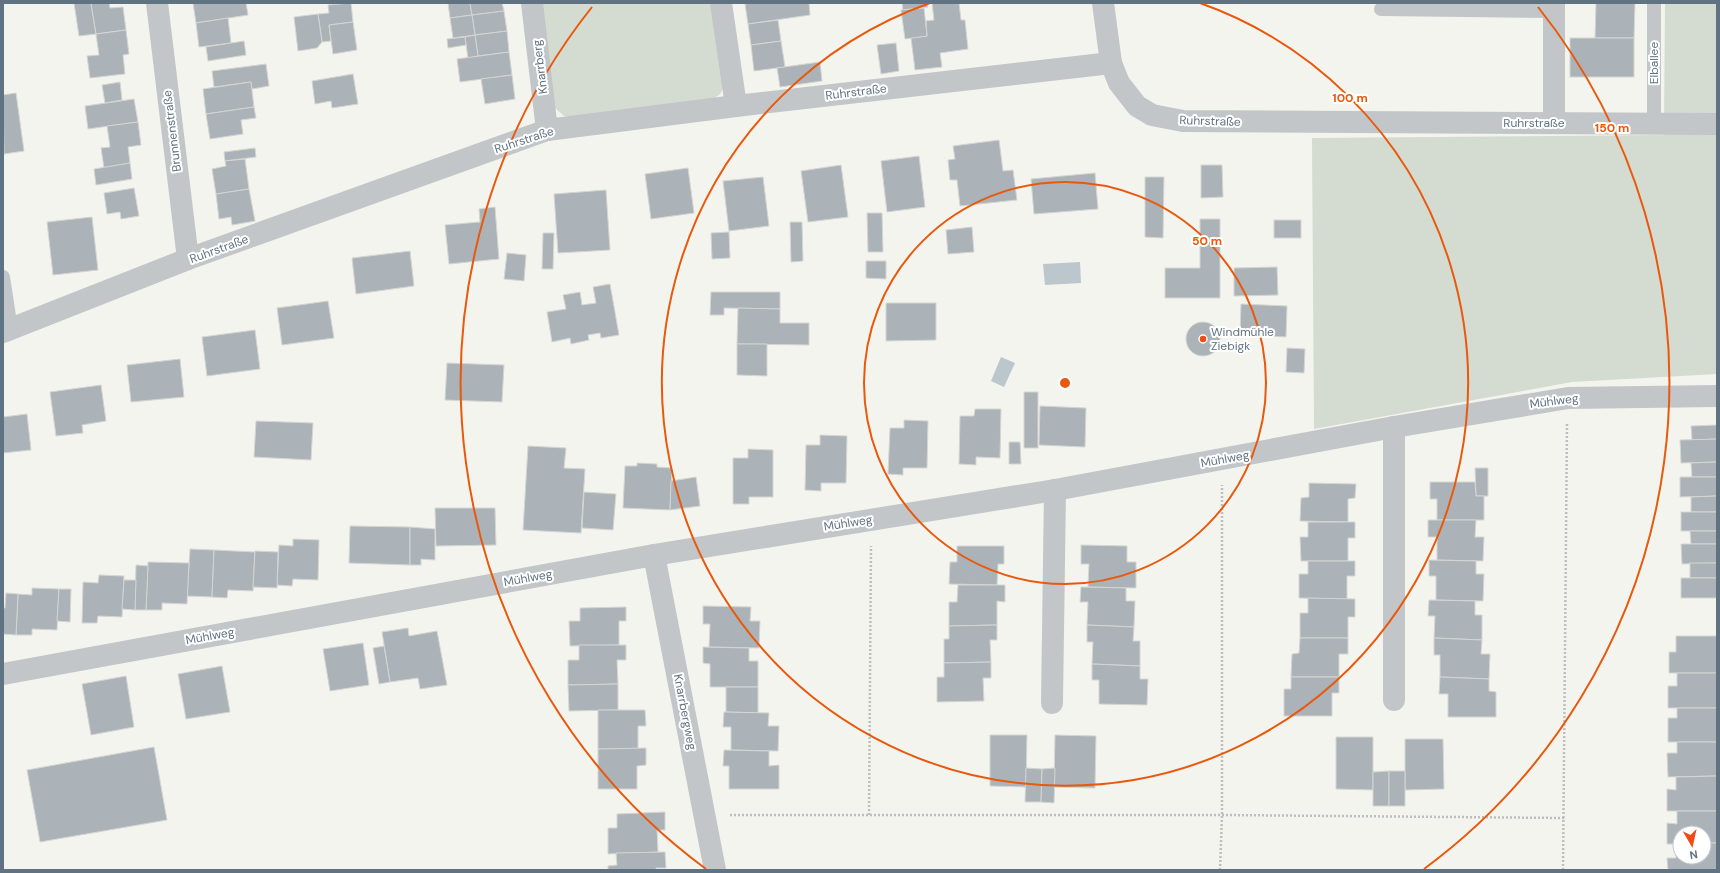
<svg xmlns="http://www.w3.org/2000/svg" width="1720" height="873" font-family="'DM Sans',sans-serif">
<rect width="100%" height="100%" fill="#f4f4ef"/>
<g fill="#d4dbd0">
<path d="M539,3H714L724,87L720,94L711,101L575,118L564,116L553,106Z"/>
<path d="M1665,3H1717V374L1572,382L1314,429L1312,138L1664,135Z"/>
</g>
<g fill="#bbc7cc">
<path d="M1080,262L1081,283L1045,285L1043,264Z"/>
<path d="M1001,357L1015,363L1004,387L991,381Z"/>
</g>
<g fill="#abb3b8" stroke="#d5d5d2">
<path d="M74,3H91L96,34L79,36Z"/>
<path d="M91,3H109L110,8L123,7L126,30L96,34Z"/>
<path d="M193,3H246L248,15L196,23Z"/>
<path d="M351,3L353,22L329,25L331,41L322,42L318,14L329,13L328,5Z"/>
<path d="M448,3H470L472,15L450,18Z"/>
<path d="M470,3H502L504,11L472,15Z"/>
<path d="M751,3H809L810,15L748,24L745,4Z"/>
<path d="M902,3H927L928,7L903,10Z"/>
<path d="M932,3H959L961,20H965L968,49L940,53L942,67L915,70L911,38L927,36L926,21L934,20Z"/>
<path d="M1596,3H1635L1634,38H1595Z"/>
<path d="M924,8L927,36L905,39L901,10Z"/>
<path d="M504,11L507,31L475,35L472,15Z"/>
<path d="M318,14L322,42L317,48L298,51L294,17Z"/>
<path d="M472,15L475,35L453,38L450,18Z"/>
<path d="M228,18L231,43L199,47L196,23Z"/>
<path d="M778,20L781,41L751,45L748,24Z"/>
<path d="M353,22L357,50L333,54L329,25Z"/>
<path d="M126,30L129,54L123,55L125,74L90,78L87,56L99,55L96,34Z"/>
<path d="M507,31L509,52L478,56L475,35Z"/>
<path d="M475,35L478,56L468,58L465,37Z"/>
<path d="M465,37L466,45L448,48L447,39Z"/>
<rect x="1570" y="38" width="64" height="39"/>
<path d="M244,41L246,55L208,61L206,47Z"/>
<path d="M781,41L785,67L754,71L751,45Z"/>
<path d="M896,43L899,71L881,74L877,45Z"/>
<path d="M509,52L512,75L460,82L457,59Z"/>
<path d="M820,62L822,81L780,87L777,68Z"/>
<path d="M266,64L269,86L252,89L251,82L214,87L212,71Z"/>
<path d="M353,74L358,104L332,108L331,101L315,104L312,81Z"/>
<path d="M512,75L515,99L485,104L481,79Z"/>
<path d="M120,82L122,100L105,103L102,85Z"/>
<path d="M251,82L254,107L206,114L203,89Z"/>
<path d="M16,93L24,151L4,154L3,95Z"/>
<path d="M134,99L138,122L88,129L85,106Z"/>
<path d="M254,107L256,118L241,120L243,134L210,139L206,114Z"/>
<path d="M138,122L141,145L128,147L130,163L104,168L101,148L110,147L107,126Z"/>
<path d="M999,140L1003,171L1013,170L1017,200L960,206L957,180H950L948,160L955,159L953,146Z"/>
<path d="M255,148L256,157L225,161L224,152Z"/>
<path d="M919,156L925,207L887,212L881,161Z"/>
<path d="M245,159L249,189L216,194L212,169L226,166L225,161Z"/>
<path d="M130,163L132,179L96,185L94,169Z"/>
<path d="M841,165L848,217L808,222L801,171Z"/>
<path d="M1201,165H1222L1223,197L1201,198Z"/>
<path d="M688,168L694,213L651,219L645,174Z"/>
<path d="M1095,173L1098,209L1034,214L1031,179Z"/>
<path d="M763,177L769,226L729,231L723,181Z"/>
<path d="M1145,177H1164L1163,238L1145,237Z"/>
<path d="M134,188L139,216L121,219L120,212L107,214L104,193Z"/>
<path d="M249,189L255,221L232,225L231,217L219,219L216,194Z"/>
<path d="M606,190L610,250L558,253L554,194Z"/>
<path d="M495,207L499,259L449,264L445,225L480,222L479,209Z"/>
<path d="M867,213H882L883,252H868Z"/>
<path d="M92,217L98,270L53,275L47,222Z"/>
<path d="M1200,219H1220V298H1165V268H1200Z"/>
<rect x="1274" y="220" width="27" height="18"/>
<path d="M790,222H802L803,261L791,262Z"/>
<path d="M972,227L974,252L948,254L946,230Z"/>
<path d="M729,232L730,258L712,259L711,233Z"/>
<path d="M543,233H554L553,269H542Z"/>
<path d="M410,251L414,286L356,294L352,258Z"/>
<path d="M507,253L526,255L524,281L504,279Z"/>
<path d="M866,261H886V279L866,278Z"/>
<path d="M1277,267L1278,295L1234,296V268Z"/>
<path d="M610,284L619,335L601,338L600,333L588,335L589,340L571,344L570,338L552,342L547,312L566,309L563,295L580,292L582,305L596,303L593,287Z"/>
<path d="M711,292H780V309L724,308V315H710Z"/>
<path d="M328,301L334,338L282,345L277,308Z"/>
<path d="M886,303H936V340L886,341Z"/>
<path d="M1241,304L1287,306L1286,337L1240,335Z"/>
<path d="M738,308L780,309V323H809V345L737,344Z"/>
<circle cx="1203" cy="339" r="17"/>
<path d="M255,330L260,369L207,376L202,337Z"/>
<path d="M737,344H767V376L737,375Z"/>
<path d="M1287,348L1305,349L1304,373L1286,372Z"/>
<path d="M180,359L184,397L131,402L127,365Z"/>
<path d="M447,363L504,365L502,402L445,400Z"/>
<path d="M101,385L106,421L82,425L83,433L56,436L50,392Z"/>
<rect x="1024" y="392" width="14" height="56"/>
<path d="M1040,406L1086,408L1085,447L1039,445Z"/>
<path d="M975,409H1001L1000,458L976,457V465L959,464L960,416H974Z"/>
<path d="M27,414L31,450L3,453V417Z"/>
<path d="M904,420L928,421L927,468H903V475L888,474L890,428H904Z"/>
<path d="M256,421L313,423L311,460L254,457Z"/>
<path d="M1717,425V439L1692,440L1691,426Z"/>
<path d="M820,435L847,436L846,483H821V491L805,490L806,445H820Z"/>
<path d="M1717,439V462L1681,463L1680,440Z"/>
<path d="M1009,442H1020L1021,464H1009Z"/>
<path d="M528,446L566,448L564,468L585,469L581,533L523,530Z"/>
<path d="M748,449L773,450V497H749V504H733V458H748Z"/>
<path d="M1717,462V477H1692L1691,463Z"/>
<path d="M637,463L657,464V467L672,468L670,510L623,508L625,466H637Z"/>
<path d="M1475,468H1488V496H1476Z"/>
<path d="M696,477L700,506L670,510L671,481Z"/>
<path d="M1680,477H1717V496L1680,497Z"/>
<path d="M1430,482H1475L1476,496H1484V520H1437V499H1430Z"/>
<path d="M1309,483L1356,484L1355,498L1348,499V522L1300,521L1301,498L1309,497Z"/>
<path d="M584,492L616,494L613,530L582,528Z"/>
<path d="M1717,496V512H1691V497Z"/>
<path d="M435,508H495L496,545L436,546Z"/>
<rect x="1681" y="512" width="36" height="19"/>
<path d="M1428,520H1476L1475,537H1484L1483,561L1437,560V537H1428Z"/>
<path d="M1308,522H1355V538H1348V561H1301L1300,537H1308Z"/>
<path d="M350,526L410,527V565L349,563Z"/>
<path d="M410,527L435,529V560L421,559V565H410Z"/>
<path d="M1690,531H1717V544H1691Z"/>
<path d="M293,539L319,540L318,580L293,579L292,586L277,585L279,545L293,546Z"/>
<path d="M1681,544H1717V563L1682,564Z"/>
<path d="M1081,545L1127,546V562H1136V588L1088,587L1089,564H1081Z"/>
<path d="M957,546H1004V564H998L997,585L949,584L950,562H957Z"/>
<path d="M190,549L214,550L212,597L187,596Z"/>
<path d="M214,550L255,552L253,591L228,590L227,598L212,597Z"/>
<path d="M255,551L278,552L277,588L253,587Z"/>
<path d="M1429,560L1476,561V574H1484L1483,601L1436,600V576H1429Z"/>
<path d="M1308,561H1355V576H1347V599L1299,598V574H1308Z"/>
<path d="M148,562L189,563L187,604L162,603V610H146Z"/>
<rect x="1690" y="563" width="27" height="15"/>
<path d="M136,565L148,566L146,610H135Z"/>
<path d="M99,575L124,576L122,617L98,616L97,623H82L83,582L98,583Z"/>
<rect x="1681" y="578" width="36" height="20"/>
<path d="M124,580H136L135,610L122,609Z"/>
<path d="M958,585H1005V602L997,601V625L949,626V602H957Z"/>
<path d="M1081,587L1126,588V601H1135L1134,627L1087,625L1088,602H1080Z"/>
<path d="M32,588L59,589L57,630L32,629V635H16L18,594L32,595Z"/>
<path d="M59,589H71L70,622L57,621Z"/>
<path d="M6,593L18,594L16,635L3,634V608H5Z"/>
<path d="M1308,598L1355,599V617H1348V638H1300V613H1308Z"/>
<path d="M1429,600L1475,601V615H1482V640L1434,638L1435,616H1428Z"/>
<path d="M703,606L751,607L750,621H760L759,648L709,647L710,624H703Z"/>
<path d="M626,607V621H619V645L570,646L569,621H580V608Z"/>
<path d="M997,625V640H990L991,662L944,663V639H949V626Z"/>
<path d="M1087,625L1134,627L1133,641H1140V666L1092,664L1093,642H1087Z"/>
<path d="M408,628L409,636L437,631L447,685L420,689L418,678L390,682L382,632Z"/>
<path d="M1676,636H1717V673H1669V652H1676Z"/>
<path d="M1300,638H1348V654H1339V677H1291L1292,654L1299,653Z"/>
<path d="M1434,638L1482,640L1481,654H1490L1489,679L1440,677V655H1434Z"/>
<path d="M363,643L369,685L330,691L323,649Z"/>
<path d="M579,645H626V660H617L618,684L568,685V660H579Z"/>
<path d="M384,646L390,682L379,684L373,648Z"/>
<path d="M703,647L749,648V661H758V687H710V664L703,663Z"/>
<path d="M991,662V678H983L984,701L937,702V677H944V663Z"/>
<path d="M1092,664L1140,666V679H1148L1147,705L1099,704V680H1092Z"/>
<path d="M222,666L230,712L186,719L178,674Z"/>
<path d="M1677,673H1717V708H1668V686H1677Z"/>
<path d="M126,676L134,727L91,735L82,684Z"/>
<path d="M1291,677H1339V693H1332V716H1284V689H1291Z"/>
<path d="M1440,677L1489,679V691L1496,692V717H1448V694H1439Z"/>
<path d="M618,684V710L569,711L568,685Z"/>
<path d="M726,687H758V713L726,712Z"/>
<path d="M1677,708H1717V742H1668V718H1677Z"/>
<path d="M598,710H645L646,726H638V749H598Z"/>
<path d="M724,712L769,713L768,726H779L778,751L731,750V727H723Z"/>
<path d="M990,735H1027L1026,787L990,786Z"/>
<path d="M1055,735L1096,736L1095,788L1054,787Z"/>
<path d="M1336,737H1373V790L1336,789Z"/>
<path d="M1405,739H1443L1444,789L1405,790Z"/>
<path d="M1677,742H1717V776L1668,777L1667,753H1677Z"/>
<path d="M154,747L167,820L40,842L27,770Z"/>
<path d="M646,748V765L637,766V789H598V749Z"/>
<path d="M724,750L769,751V766L779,765V789H729V766H723Z"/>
<path d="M1026,768L1042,769L1041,802H1025Z"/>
<path d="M1055,768L1054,803L1041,802L1042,769Z"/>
<path d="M1389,771V806H1373V772Z"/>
<rect x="1389" y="771" width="16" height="35"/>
<path d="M1717,776V811H1667V789L1676,790V777Z"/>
<path d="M1677,811H1717V843H1704V833H1680V844H1667V823L1677,824Z"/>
<path d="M665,812V830H657L658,852L608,854V828H617V814Z"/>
<path d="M1704,843H1717V870H1668L1667,858H1676V844H1680V857H1704Z"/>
<path d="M665,852L666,868H656V870H608V866L617,865L616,853Z"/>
</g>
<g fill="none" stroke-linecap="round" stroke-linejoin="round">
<g stroke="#bcbec0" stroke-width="2.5" stroke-dasharray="2 2" stroke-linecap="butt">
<path d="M730,815H1222L1564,818"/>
<path d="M869,815L871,546"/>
<path d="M1220,870L1222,815V485"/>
<path d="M1563,870L1567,423"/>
</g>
<g stroke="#c2c6c9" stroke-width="14">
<path d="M1381,9L1554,11"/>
<path d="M1654,124V3"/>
<path d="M3,277L11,329"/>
</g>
<g stroke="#c2c6c9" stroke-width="22">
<path d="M157,3L188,259"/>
<path d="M532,3L547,130"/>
<path d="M721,3L736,106"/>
<path d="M1103,3L1111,63L1119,83L1137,106L1152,115L1183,121L1717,124"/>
<path d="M1554,123V3"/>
<path d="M3,332L188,259L547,130L736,106L1111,63"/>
<path d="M654,555L715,870"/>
<path d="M3,674L654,555L1055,490L1394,427L1568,398L1717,396"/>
<path d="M1394,700V427"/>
<path d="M1052,703L1055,490"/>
</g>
</g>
<g fill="none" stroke="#e8590c" stroke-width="2">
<circle cx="1065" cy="383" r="201"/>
<path d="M1200 3A403 403 0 1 1 930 3"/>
<path d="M706 869A604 604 0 0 1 592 7M1538 7A604 604 0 0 1 1424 869"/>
</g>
<circle fill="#f04b13" stroke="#fff" stroke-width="1.5" cx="1203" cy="339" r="4"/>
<g text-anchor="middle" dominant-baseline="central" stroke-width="4" stroke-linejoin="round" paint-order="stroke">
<g font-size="12" fill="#607383" stroke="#fff">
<text transform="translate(1654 63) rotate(-90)">Elballee</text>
<text transform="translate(540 67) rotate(-97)">Knarrberg</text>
<text transform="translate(856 92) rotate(-7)">Ruhrstraße</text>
<text transform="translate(1210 121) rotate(2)">Ruhrstraße</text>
<text x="1534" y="123">Ruhrstraße</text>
<text transform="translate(172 131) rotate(-97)">Brunnenstraße</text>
<text transform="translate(524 140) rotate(-18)">Ruhrstraße</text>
<text transform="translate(219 249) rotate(-20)">Ruhrstraße</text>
<text transform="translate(1554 401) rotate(-7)">Mühlweg</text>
<text transform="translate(1225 459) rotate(-10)">Mühlweg</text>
<text transform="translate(848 523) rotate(-9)">Mühlweg</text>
<text transform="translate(528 578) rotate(-10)">Mühlweg</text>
<text transform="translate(210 636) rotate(-10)">Mühlweg</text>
<text transform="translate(685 712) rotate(79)">Knarrbergweg</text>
</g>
<g font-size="12" fill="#607383" stroke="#fff" text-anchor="start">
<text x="1211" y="332">Windmühle<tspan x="1211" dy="14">Ziebigk</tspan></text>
</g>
</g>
<circle cx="1065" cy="383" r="6" fill="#e8590c" stroke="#fff" stroke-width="2"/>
<g font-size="12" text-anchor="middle" font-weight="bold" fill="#e8590c" stroke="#fff" stroke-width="4" stroke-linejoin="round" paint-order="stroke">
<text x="1350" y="102">100 m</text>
<text x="1612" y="132">150 m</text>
<text x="1207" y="245">50 m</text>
</g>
<rect width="1720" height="873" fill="none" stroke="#607383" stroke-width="8"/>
<g transform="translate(1692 845) rotate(171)"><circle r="19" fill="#ffffff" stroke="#bfc7cd"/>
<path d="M0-3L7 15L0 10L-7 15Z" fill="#f04b13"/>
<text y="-6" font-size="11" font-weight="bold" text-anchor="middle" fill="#607383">N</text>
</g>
</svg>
